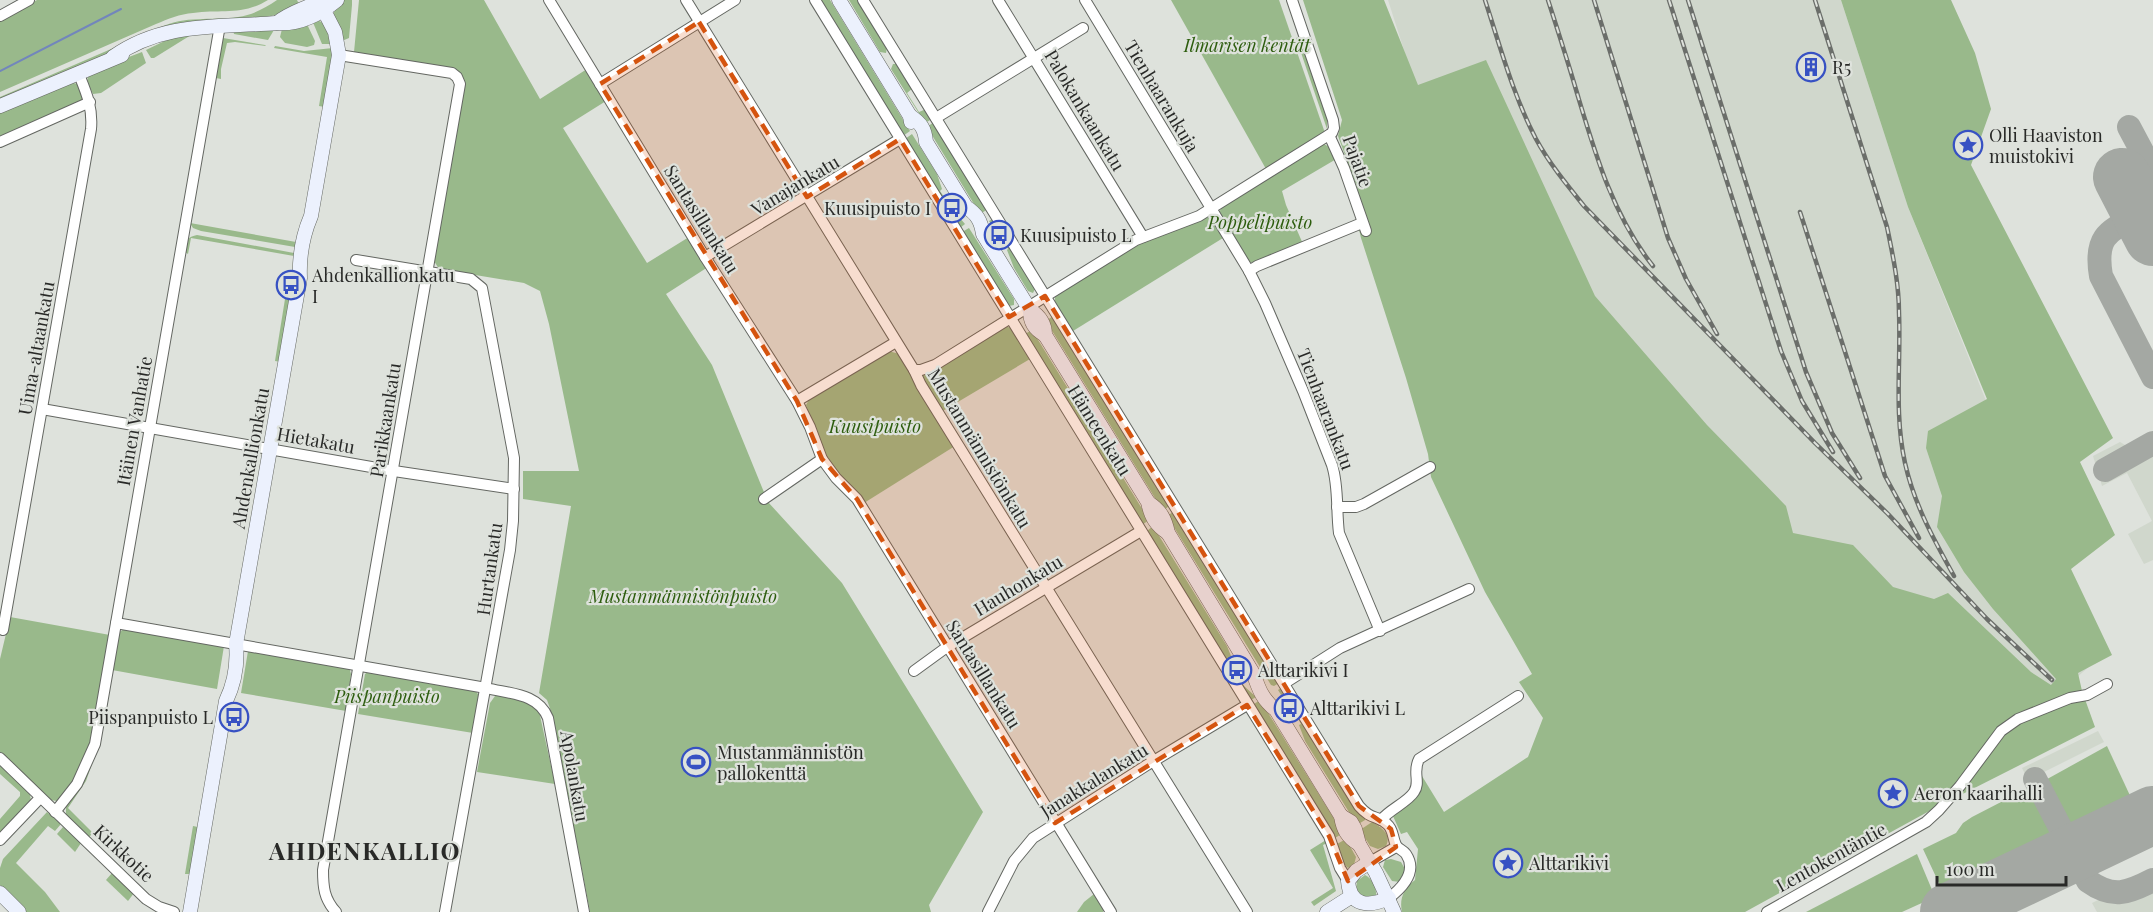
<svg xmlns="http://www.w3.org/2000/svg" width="2153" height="912" font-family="'Playfair Display',serif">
<rect width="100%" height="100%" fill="#dee2dc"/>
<g fill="#d0d7cc">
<path d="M1388,0H1841L1908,207L2092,664L2057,695L1538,470Z"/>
<path d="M2146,441L2153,454V560L2144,564L2128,534L2152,521L2127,473L2102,486L2093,456L2120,442L2132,449Z"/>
<path d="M2098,731L2104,742L2042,773L2029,782L2022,768Z"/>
<path d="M2153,883V912H2097L2092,903L2110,894L2127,896Z"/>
</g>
<g fill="#99b98b">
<path d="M37,0H268C242,16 221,9 193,13C180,14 168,19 156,24L0,92V21Z"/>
<path d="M277,0H297L299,4C267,26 199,25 159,28C185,15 211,21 238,17C253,15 265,8 277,0Z"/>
<path d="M342,0H352V5L349,38L342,41C335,22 327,16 342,0Z"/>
<path d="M359,0H484L540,99L587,69L606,101L563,128L647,263L689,237L708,267L666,294L712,365L768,502L842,583L983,812L929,905L931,912H590L552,714L547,700L539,693L571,506L523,499V471H579L549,324L540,291L524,283L439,269L434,261L465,86L460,75L453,69L354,52Z"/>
<path d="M819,0H830L910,131L903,136Z"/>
<path d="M849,0H858L887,47L886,53L880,52Z"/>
<path d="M1171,0H1279L1325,133L1266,169Z"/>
<path d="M1303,0H1384L1418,85L1486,60L1595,296L1707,425L1786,506L1793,533L1853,545L1893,587L1934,599L1948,593L2031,672L2051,685L2056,679L1993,609L1964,572L1937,527L1942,496L1926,448L1928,431L1987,399L1908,207L1841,0H1951L1975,53L1991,109L1971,165L2113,438L2080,462L2115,535L2071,569L2112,655L2078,673L2082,691L2095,727L1933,809L1745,912H1402C1399,899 1404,888 1415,880L1418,849L1407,832L1401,834L1393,816L1422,776L1444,812L1528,757L1543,718L1519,682L1532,674L1485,592L1431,477L1428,454L1406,378L1361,238L1357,221L1358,190L1338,136L1342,120Z"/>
<path d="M312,20C327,19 328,32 331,44H322Z"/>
<path d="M306,22L315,41L314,45L307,47L285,43L280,37L282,29Z"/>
<path d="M233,30H274L268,40L234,34Z"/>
<path d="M177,35H191L154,58H151L146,50Z"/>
<path d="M1299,37L1327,117V129L1296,38Z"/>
<path d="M223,38L265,45L266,46L235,42L227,43L221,69V79L216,78V75L221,39Z"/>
<path d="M118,46V48L113,52L0,101V97Z"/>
<path d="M275,46L304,51L333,48V58L325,107L319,106L327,57L274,48Z"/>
<path d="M142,52L146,63L101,93L93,94L87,82L88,76L121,60Z"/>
<path d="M893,64H896L913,88L907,93L919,112L926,109L932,119L925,123L891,69Z"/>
<path d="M71,82L77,84L84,101L0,138V112Z"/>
<path d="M934,122L988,209L980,214L927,127Z"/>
<path d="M912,134L937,174L942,189L940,191L953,210L965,224L960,228L905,139Z"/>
<path d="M1324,144L1331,148L1338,158L1282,191L1286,205L1303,244L1253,263L1249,262L1219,213L1223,204Z"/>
<path d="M1209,217L1223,238L1073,331L1055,302V296L1145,240Z"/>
<path d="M993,219L1035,289L1033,293L1028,291L1014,268L1007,250L1008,249L998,229L994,228L989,221Z"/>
<path d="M190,223L296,242L295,247L201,231L193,228Z"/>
<path d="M969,228L1014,299V305L1009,306L1007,304L962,232Z"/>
<path d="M197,235L294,253V256L191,238L188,254L185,252C187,242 186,237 197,235Z"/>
<path d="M285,299H291L281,362L275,361Z"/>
<path d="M1053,316L1169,506L1163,511L1046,321Z"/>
<path d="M1005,326L1011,328L1030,359L941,412L922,381L923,375L932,372Z"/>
<path d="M1032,330L1149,520L1142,525L1025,334Z"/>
<path d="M888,351L900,354L955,446L864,503L842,478L823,453L806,405L810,398Z"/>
<path d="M1173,512L1279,683L1274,686L1271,685L1167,516Z"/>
<path d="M1153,526L1227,646L1233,661L1231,662L1244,686L1256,697L1251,700L1147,531Z"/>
<path d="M10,617L110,635C102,678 94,775 57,801L50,800L0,752V659Z"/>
<path d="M124,629L224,646L217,689L112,670L118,633Z"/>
<path d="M248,651L349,667L351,674L346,711L241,693Z"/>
<path d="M369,671L475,690L480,697L473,733L358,714L365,674Z"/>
<path d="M1281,688L1365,818V820L1357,825L1305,741L1299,725L1301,724L1291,706L1292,705L1286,698H1283L1278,690Z"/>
<path d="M500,695L530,702L539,711L555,784L477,772L490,703L495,696Z"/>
<path d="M1260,700L1343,833L1335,838L1254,704Z"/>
<path d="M2107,746L2139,815L2073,847L2040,783Z"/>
<path d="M92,764L86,781L68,808L93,833L88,838L66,816V806L79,788Z"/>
<path d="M0,765L30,794L31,801L0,834V819L20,796V792L0,774Z"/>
<path d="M2034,785L2067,850L2025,869L1998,868L1944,894L1923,849L1956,833L1963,823L1972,817Z"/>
<path d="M47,812L61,824L55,831L48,826L16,863L45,892L60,912H26L0,885V868L3,859Z"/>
<path d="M1372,822C1381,827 1392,834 1386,846L1378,849L1370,846L1360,830Z"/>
<path d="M193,826L198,827L191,874H185Z"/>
<path d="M63,827L81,843L75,852L57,834Z"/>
<path d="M1346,839L1356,857L1354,865L1348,868L1344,864L1337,844Z"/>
<path d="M1326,840L1327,843L1323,845L1336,891L1314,906L1311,902L1333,888L1310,850Z"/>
<path d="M1917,854L1935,897L1902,912H1806Z"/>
<path d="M1391,859L1401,862L1405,869L1400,882L1392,881L1383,867L1385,860Z"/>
<path d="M112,873L134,893L128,901L106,880Z"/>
<path d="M1365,875C1372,878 1377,889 1376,896L1364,898L1356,891L1357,881Z"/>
<path d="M1094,894L1104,908L1103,912H1077L1084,902Z"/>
</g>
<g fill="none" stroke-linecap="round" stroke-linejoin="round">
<path stroke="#7286bc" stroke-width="2" d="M0,71L121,9"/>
<g stroke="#a4a8a3" stroke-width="24">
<path d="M2129,127L2153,172"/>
<path d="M2141,214C2109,231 2094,235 2101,276L2153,377"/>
<path d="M2105,470L2153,443"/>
<path d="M2035,779L2088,881C2113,899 2128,893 2153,880"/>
</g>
<g stroke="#a4a8a3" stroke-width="58">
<path d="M2122,177L2153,237"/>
<path d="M1949,912L2153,815"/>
</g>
<g stroke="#646762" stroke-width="12">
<g id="street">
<path d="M549,0L705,257L797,401L810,427L822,459L836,478L857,499L1111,912"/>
<path d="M686,0L914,370L921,385L1247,912"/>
<path d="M815,0L1329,836L1340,868L1348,881"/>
<path d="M863,0L1359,806C1371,820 1377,815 1387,824C1394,830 1392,837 1396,845C1398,849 1403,850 1406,854C1418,872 1402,888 1389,898"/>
<path d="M998,0L1143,237"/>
<path d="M1085,0L1249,271L1265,303L1303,391L1332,465C1339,487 1336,510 1339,533L1380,631"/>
<path d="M0,16L29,0"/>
<path d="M600,84L735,0"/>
<path d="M936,118L1083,28"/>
<path d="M1329,135L1344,168L1366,231"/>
<path d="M0,142L90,102"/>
<path d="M705,257L900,139"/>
<path d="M356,260L471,279L482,288L514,458L513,521L510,550L445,912"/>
<path d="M1249,271L1257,266L1362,223"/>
<path d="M914,370H921L935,365L1136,240L1199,216L1332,133L1334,128L1333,120L1292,0"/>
<path d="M797,401L896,342"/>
<path d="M42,409L394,471L514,489"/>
<path d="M764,499L822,459"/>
<path d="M1337,507H1356L1364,504L1430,467"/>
<path d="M116,623L486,688C510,694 538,693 548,718L584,912"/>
<path d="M3,630L91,129C93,107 86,92 78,72"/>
<path d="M914,671L947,647L1141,531"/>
<path d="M1285,683L1340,648L1469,589"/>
<path d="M0,758L146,899L159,907L174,912"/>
<path d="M55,812L77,784L95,744L220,25"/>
<path d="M1381,820C1390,809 1408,802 1414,792C1421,782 1412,772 1419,759L1518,696"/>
<path d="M0,840L40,798"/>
<path d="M1370,862L1396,847"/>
<path d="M336,912C324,899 323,887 323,870L460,84L457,77L452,73L339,55"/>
<path d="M988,912L1014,861L1033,838L1147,765L1247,705"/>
<path d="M1767,912L1926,822L1939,810L1960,786L2001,731L2018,719L2070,698L2087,695L2107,684"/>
</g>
</g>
<g stroke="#646762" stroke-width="15">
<g id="secondary">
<path d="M839,0L910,116L911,122"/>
<path d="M277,23C290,12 306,9 321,0"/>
<path d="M113,57C164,21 218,28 277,23C300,25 320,14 337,0"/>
<path d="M0,106L122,55"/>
<path d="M910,116C921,123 925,129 926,142L966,207C977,214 981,221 983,234L1030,310C1040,316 1045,323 1045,335L1148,502C1151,517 1156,525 1168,533"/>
<path d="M1030,310C1030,322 1034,329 1045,335"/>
<path d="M1149,503C1161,511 1165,519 1168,533L1254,675C1259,690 1263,700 1276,710L1341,816C1343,829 1347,837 1359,844"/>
<path d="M1341,816L1351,822L1355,829L1359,844L1376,873L1394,912"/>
<path d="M1370,862L1356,871L1348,881C1350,907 1369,907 1389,898"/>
<path d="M0,893L19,912"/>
<path d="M190,912L226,701C235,682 238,665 236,644L300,278C299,255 302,237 311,216L339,55L335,32L319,1"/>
<path d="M1327,912L1352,896"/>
</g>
</g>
<use href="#street" stroke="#fff" stroke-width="10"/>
<use href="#secondary" stroke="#ecf1fd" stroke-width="14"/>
<g stroke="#6b6e6a" stroke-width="4.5">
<g id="rail">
<path d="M1485,0C1500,46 1513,95 1536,139C1549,163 1567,185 1584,206L1815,443L1888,514L1987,619L2052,680"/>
<path d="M1548,0C1558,31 1568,62 1577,93C1595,153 1613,216 1653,266"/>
<path d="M1594,0L1668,238L1686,279L1717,334"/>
<path d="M1669,0L1781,351L1802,401L1833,452"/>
<path d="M1688,0L1806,372L1832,433L1860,478"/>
<path d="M1815,0L1887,227C1893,256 1899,284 1899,313C1901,363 1894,414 1905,463C1914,504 1934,540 1954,576"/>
<path d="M1800,212L1885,476L1919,538"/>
</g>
</g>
<use href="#rail" stroke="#dee2dc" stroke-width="2" stroke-dasharray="7" stroke-linecap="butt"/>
</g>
<path fill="#d5540f" fill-opacity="0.2" stroke="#d5540f" stroke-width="4.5" stroke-dasharray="12 8" stroke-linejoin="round" d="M699,22L807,197L900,139L1009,317L1045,296L1359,806L1391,829L1396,847L1348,881L1329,836L1247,705L1055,823L857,499L822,459L797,401L600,84Z"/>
<defs>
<g id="building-ring" transform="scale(1.5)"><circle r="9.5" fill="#dee2dc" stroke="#3751c3" stroke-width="1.5"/><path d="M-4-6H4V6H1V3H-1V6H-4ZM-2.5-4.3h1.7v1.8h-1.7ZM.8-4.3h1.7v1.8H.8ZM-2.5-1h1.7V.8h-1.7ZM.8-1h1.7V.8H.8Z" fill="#3751c3"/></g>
<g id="sight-ring" transform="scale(1.5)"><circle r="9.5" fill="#dee2dc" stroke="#3751c3" stroke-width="1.5"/><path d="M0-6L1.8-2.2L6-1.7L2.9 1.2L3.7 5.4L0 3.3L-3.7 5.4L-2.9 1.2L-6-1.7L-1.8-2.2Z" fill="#3751c3"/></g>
<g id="bus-ring" transform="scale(1.5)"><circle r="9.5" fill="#dee2dc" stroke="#3751c3" stroke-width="1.5"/><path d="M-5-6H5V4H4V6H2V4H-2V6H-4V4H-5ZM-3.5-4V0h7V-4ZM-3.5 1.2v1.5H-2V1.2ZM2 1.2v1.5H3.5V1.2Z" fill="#3751c3"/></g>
<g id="stadium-ring" transform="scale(1.5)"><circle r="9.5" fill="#dee2dc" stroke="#3751c3" stroke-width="1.5"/><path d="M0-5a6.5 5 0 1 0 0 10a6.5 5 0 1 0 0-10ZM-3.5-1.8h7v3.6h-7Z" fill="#3751c3"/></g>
</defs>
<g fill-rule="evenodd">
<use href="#building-ring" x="1811" y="67"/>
<use href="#sight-ring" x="1968" y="145"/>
<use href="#bus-ring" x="952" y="208"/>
<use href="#bus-ring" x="999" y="235"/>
<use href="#bus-ring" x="291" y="285"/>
<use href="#bus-ring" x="1237" y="670"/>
<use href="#bus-ring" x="1289" y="708"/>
<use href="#bus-ring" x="234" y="717"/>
<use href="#stadium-ring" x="696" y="762"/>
<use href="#sight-ring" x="1893" y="793"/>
<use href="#sight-ring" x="1508" y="863"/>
</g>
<g text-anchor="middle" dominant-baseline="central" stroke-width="4.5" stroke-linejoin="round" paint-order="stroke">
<g font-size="18" font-style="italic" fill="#2d5d0e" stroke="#dee2dc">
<text x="1247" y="45">Ilmarisen kentät</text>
<text x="1260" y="222">Poppelipuisto</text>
<text x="875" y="426">Kuusipuisto</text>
<text x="683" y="596">Mustanmännistönpuisto</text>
<text x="387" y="696">Piispanpuisto</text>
</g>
<g font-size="18" fill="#292a28" stroke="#dee2dc" text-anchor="start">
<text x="1832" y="67">R5</text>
<text x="1989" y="135">Olli Haaviston<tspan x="1989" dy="21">muistokivi</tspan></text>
<text x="931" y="208" text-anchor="end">Kuusipuisto I</text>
<text x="1020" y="235">Kuusipuisto L</text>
<text x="312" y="275">Ahdenkallionkatu<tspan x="312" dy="21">I</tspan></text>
<text x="1258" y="670">Alttarikivi I</text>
<text x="1310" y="708">Alttarikivi L</text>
<text x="213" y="717" text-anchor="end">Piispanpuisto L</text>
<text x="717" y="752">Mustanmännistön<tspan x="717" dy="21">pallokenttä</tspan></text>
<text x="1914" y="793">Aeron kaarihalli</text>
<text x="1529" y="863">Alttarikivi</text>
</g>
<g font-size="18" fill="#292a28" stroke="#dee2dc">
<text transform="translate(1162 96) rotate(59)">Tienhaarankuja</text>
<text transform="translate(1085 110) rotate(59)">Palokankaankatu</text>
<text transform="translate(1358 161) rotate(70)">Pajatie</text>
<text transform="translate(795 185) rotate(-31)">Vanajankatu</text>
<text transform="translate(702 219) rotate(58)">Santasillankatu</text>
<text transform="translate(36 348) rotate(-80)">Uima-altaankatu</text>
<text transform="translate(1326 409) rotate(69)">Tienhaarankatu</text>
<text transform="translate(385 420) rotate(-81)">Parikkaankatu</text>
<text transform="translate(134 421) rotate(-80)">Itäinen Vanhatie</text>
<text transform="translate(1100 430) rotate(58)">Hämeenkatu</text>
<text transform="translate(316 440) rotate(10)">Hietakatu</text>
<text transform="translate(980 448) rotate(59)">Mustanmännistönkatu</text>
<text transform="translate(250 458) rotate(-80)">Ahdenkallionkatu</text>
<text transform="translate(489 569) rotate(-82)">Hurtankatu</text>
<text transform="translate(1018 585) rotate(-31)">Hauhonkatu</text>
<text transform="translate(984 674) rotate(58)">Santasillankatu</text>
<text transform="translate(575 776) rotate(80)">Apolankatu</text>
<text transform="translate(1094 780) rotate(-32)">Janakkalankatu</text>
<text transform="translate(124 853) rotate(43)">Kirkkotie</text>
<text transform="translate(1831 857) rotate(-29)">Lentokentäntie</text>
</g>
<g font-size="24" font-weight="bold" letter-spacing="1.5" fill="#292a28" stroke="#dee2dc">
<text x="365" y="850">AHDENKALLIO</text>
</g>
</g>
<path d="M1937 876v9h129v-9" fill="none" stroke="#292a28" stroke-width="3"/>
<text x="1946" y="876" font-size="18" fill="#292a28" stroke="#dee2dc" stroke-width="4.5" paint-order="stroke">100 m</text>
</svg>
